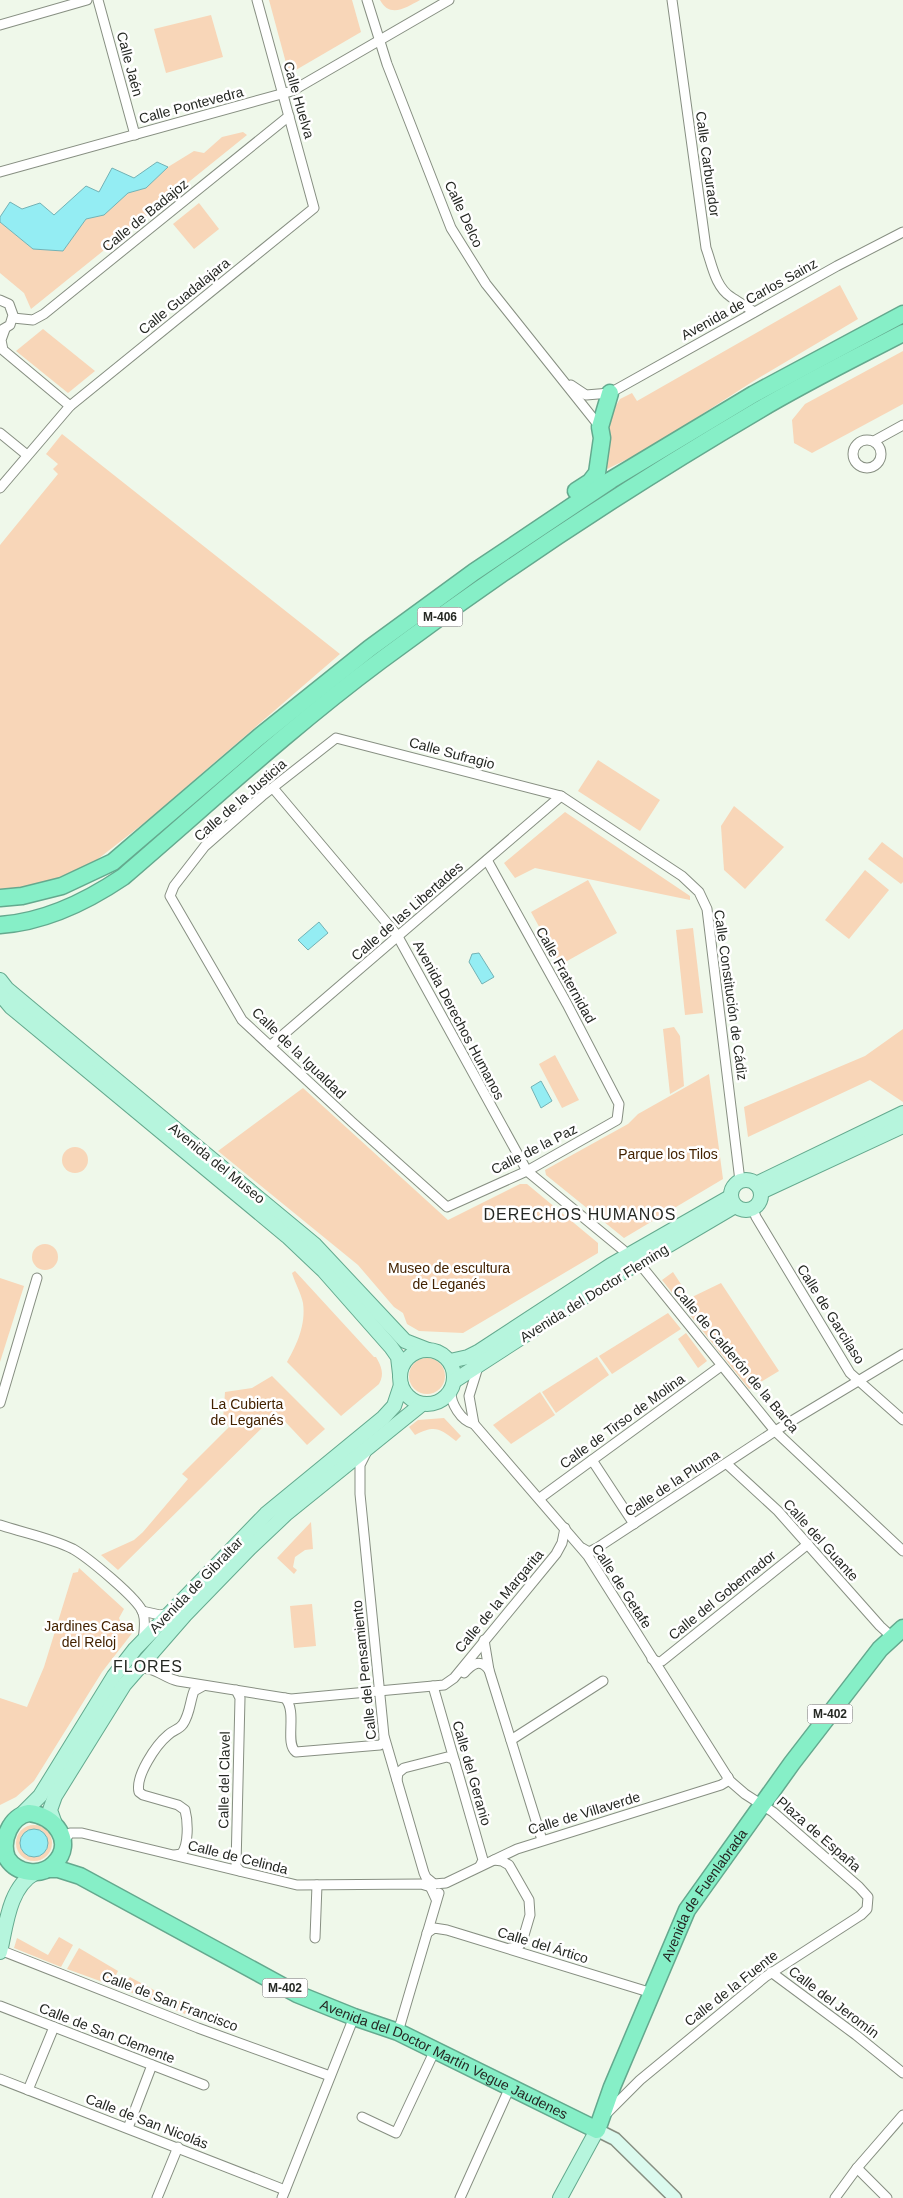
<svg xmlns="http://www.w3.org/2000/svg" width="903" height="2198" font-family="Arial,sans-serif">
<rect width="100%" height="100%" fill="#eff8ea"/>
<g fill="#f8d6b8">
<path d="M269,0H352L361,32L289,74Z"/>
<path d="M380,0H420C407,7 390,19 380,0Z"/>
<path d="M211,15L223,57L166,73L154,29Z"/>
<path d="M243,132L247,135L31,309L24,293L0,273V222L33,249L63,251L86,219L104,215L128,193L146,188L168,167L194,151L204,153L222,137Z"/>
<path d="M199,203L219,229L194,249L173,224Z"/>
<path d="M840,285L858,319L752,382L648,449L603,471L610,415L620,399L632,393L637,401Z"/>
<path d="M43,329L95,371L68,393L16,351Z"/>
<path d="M903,351V404L812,453L794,443L792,420L805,404Z"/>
<path d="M62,434L340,654L148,820L94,862L42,885L0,890V545L58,474L53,469L58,464L46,454Z"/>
<path d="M598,760L660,800L640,831L578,791Z"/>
<path d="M734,806L784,847L745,889L724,870L721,826Z"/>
<path d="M565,812L690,896V900L535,868L515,878L504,863Z"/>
<path d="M882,842L903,858V882L901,884L868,859Z"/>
<path d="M865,870L889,890L849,939L825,920Z"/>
<path d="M588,880L617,933L560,965L531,912Z"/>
<path d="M693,928L703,1013L685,1015L676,930Z"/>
<path d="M674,1027L680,1036L684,1086L670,1094L663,1029Z"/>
<path d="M903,1029V1102L870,1080L748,1137L744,1107L865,1056Z"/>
<path d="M555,1055L579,1100L562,1108L539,1064Z"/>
<path d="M709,1074L723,1179L624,1238L546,1175L545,1170L628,1124L638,1114Z"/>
<path d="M303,1088L448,1220L520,1184H527L598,1243V1253L463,1333L419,1331L407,1324L403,1313L394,1307L358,1265L218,1151Z"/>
<circle cx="75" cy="1160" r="13"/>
<circle cx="45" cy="1257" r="13"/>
<path d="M295,1271L374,1357H376C381,1366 385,1374 379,1384L341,1416L287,1362C297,1344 306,1325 303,1303C301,1293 295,1283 292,1273Z"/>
<path d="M673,1272L690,1298L721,1283L779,1371L749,1389L662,1280Z"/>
<path d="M0,1278L24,1286L0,1362Z"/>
<path d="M668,1313L681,1329L612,1374L599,1356Z"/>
<path d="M686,1333L707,1361L698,1368L678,1339Z"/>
<path d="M597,1357L609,1375L556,1413L542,1392Z"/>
<circle cx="427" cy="1376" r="18"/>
<path d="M272,1376L325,1429L307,1445L277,1413L118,1570L101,1555L134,1540L143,1532L188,1479L182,1474L229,1427L223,1420L225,1392L252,1388Z"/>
<path d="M540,1392L555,1415L511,1444L493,1425Z"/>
<path d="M444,1418L461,1436L456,1441C439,1428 435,1425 415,1435L409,1427L418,1420Z"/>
<path d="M311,1522L313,1549L305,1550L295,1557L293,1567L297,1570L294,1574L277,1558Z"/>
<path d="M79,1568L124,1609L119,1618L122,1626L133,1632L102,1672L34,1781L16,1797L0,1805V1698L27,1707L44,1667L73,1573L78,1572Z"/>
<path d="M312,1604L316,1646L294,1648L290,1606Z"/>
<circle cx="34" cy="1843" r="18"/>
<path d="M59,1937L73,1945L61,1967L14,1948L17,1938L48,1955Z"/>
<path d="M79,1948L118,1971L111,1985L67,1969Z"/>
<path d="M122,1975L128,1979L130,1977L163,1995L158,2003L115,1986Z"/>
<path d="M168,1995L201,2012L198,2019L162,2005Z"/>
</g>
<g fill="#94edf3" stroke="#73b2b5">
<path d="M157,162L168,167L146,188L128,193L104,215L86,219L63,251L33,249L0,222V217L10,202L22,209L40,203L54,215L86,186L99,192L112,168L134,178Z"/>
<path d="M319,922L328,933L308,950L298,940Z"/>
<path d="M479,953L494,977L482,984L469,962L472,954Z"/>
<path d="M541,1081L552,1101L541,1108L531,1087Z"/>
<circle cx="34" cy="1843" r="14"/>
</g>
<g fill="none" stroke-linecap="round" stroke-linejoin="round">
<g stroke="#878f82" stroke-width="11">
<g id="street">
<path d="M98,0L135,135"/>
<path d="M367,0L387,64L451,228L486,284L600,427"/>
<path d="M672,0L706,248C712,264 715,287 731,297C738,302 746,306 754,312"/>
<path d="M0,25L87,0"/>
<path d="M0,172L292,91L449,0"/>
<path d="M0,300L9,304L13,315L10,325L0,331"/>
<path d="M13,318L33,320L44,314L289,116"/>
<path d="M5,329L1,340L3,350L70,406"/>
<path d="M571,385L586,395L610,393L837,266L903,232"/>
<path d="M0,433L27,455"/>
<circle cx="867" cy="454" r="14"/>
<path d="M874,441L903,425"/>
<path d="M0,488L70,406L314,208L257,0"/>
<path d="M273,788L397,935L527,1171L623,1250L627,1255"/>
<path d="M487,860L567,1004L619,1104L617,1120L527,1171L447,1207L352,1122L242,1020L170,896L174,886L205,846L262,796L336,738L561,796L682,876L699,892L707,909L740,1181"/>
<path d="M270,1046L561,796"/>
<path d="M753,1209L756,1217L850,1373L903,1420"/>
<path d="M639,1263L775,1431L903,1551"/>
<path d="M451,1390C450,1403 461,1421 474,1424L588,1556L730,1781L745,1794L773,1812L859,1887L868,1897L867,1909L861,1915L765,1977L640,2080L606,2114"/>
<path d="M0,1403L37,1278"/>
<path d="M474,1424L469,1396L478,1367"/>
<path d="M366,1453L360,1465V1494L384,1736L424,1873L436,1899"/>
<path d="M592,1460L634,1524"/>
<path d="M727,1464L778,1511L880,1626L892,1637"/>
<path d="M540,1498L721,1366"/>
<path d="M0,1525C24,1533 51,1538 73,1549C87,1557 139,1599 143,1613C146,1622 144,1632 143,1640"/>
<path d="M582,1548L589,1552L597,1548L775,1431L903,1354"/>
<path d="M142,1611L160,1615L169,1613"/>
<path d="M484,1640L489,1670L542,1840"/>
<path d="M652,1659L658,1662L662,1661L808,1544"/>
<path d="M137,1670C153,1664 163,1678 178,1681L291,1699L444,1685L454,1678L556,1554L562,1543L565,1528"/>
<path d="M464,1673C472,1664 480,1658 489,1670"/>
<path d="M433,1686L481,1853L483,1860L480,1866"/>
<path d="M236,1690L240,1698L236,1866L240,1871"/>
<path d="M285,1698C298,1712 284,1743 296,1752L380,1745L384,1742V1737"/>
<path d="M511,1740L603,1681"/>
<path d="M397,1780L398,1773L404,1768L447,1757L453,1759L455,1762"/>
<path d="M63,1842L70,1833H82L297,1885L421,1884L431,1887"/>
<path d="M175,1855L181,1854C189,1846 188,1821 185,1810L178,1805L143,1795L139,1792C135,1776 156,1745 168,1735C173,1730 179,1730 183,1724C190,1714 190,1701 194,1691L203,1686"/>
<path d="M494,1860L502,1861L509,1865L529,1900L530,1915L522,1942L518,1947L510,1948"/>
<path d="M428,1879L434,1884L446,1883L517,1849L721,1785L726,1782L728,1777"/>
<path d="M427,1933L434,1928L447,1930L652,1993"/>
<path d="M315,1938L317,1885"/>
<path d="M0,1950L198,2028L330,2076"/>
<path d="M771,1972L856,2035L903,2073"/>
<path d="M0,2006L204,2085"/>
<path d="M398,2032L439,1893"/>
<path d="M0,2079L285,2190"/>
<path d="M28,2090L54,2027"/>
<path d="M362,2117L396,2133L435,2050"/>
<path d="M128,2128L152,2065"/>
<path d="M857,2168L887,2198"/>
<path d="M157,2198L178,2147"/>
<path d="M282,2198L354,2017"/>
<path d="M460,2198L510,2087"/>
<path d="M835,2198L857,2168L903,2115"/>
</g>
</g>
<g stroke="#878f82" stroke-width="15">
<path id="secondary" d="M597,2130L615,2139L675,2198"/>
</g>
<g stroke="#64a98e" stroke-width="16">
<g id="primary">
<path d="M0,980L7,989L315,1245L405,1341L428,1350"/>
<path d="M0,994L11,1007L287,1236L324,1271L391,1347L398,1357L400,1374"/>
<circle cx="746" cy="1195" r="15"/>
<path d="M756,1184L903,1113"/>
<path d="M761,1192L903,1126"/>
<circle cx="427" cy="1377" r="27"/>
<path d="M450,1361L468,1357L478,1352L611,1265L730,1197"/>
<path d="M454,1381L618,1275L735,1206"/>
<path d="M22,1814L40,1796L114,1676L135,1649L266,1514L383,1418L394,1406L401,1385"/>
<path d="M55,1824L50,1810L55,1796L124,1685L185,1615L250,1548L287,1513L422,1404"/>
<path d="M0,1952C6,1926 9,1887 35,1873"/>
<path d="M560,2198L597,2130"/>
</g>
</g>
<g stroke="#64a98e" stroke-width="19">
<g id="highway">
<path d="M576,491L590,482L597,473L602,438L600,427L610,393"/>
<path d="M0,898L22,896L62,886L113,862L259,737L370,648L474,572L611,480L754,394L903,314"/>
<path d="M0,925C45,922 86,902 123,877C208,804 290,728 380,661C502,570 628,487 759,410C806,382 855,358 903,333"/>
<path d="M29,1813C54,1815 76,1842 54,1864C41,1877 17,1874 7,1858C0,1840 11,1816 29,1813Z"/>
<path id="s1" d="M48,1869H58L80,1876L297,1994L354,2017L398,2032L597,2130L612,2087L687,1910L792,1763L880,1649L903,1628"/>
</g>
</g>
<use href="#street" stroke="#fff" stroke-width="9"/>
<use href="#secondary" stroke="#dbfaee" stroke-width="12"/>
<use href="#primary" stroke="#b6f5dd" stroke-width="14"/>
<use href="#highway" stroke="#86efc7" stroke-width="16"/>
</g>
<g text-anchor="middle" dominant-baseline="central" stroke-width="5" stroke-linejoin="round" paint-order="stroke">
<g fill="#fff" stroke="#666865" stroke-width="1">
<rect x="417.5" y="607.5" width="45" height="19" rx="4"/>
<rect x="807.5" y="1704.5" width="45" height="19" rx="4"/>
<rect x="262.5" y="1978.5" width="45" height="19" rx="4"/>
</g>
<g font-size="12" font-weight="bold" fill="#252823">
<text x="440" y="617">M-406</text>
<text x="830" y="1714">M-402</text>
<text x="285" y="1988">M-402</text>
</g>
<g font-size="14" fill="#252823" stroke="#fff">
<text transform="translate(130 64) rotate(75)">Calle Jaén</text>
<text transform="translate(299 100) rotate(74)">Calle Huelva</text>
<text transform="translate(191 105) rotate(-15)">Calle Pontevedra</text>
<text transform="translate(708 164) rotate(82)">Calle Carburador</text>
<text transform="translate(464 214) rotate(65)">Calle Delco</text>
<text transform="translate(145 215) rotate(-39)">Calle de Badajoz</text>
<text transform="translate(184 296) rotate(-39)">Calle Guadalajara</text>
<text transform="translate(749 299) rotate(-29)">Avenida de Carlos Sainz</text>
<text transform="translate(452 753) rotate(15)">Calle Sufragio</text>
<text transform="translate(240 800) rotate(-41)">Calle de la Justicia</text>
<text transform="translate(407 911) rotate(-41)">Calle de las Libertades</text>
<text transform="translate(566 975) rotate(61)">Calle Fraternidad</text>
<text transform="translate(731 995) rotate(82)">Calle Constitución de Cádiz</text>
<text transform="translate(459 1020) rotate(62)">Avenida Derechos Humanos</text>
<text transform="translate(299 1053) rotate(44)">Calle de la Igualdad</text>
<text transform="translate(534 1149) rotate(-27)">Calle de la Paz</text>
<text transform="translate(217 1163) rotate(39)">Avenida del Museo</text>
<text transform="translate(594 1293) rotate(-32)">Avenida del Doctor Fleming</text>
<text transform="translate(831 1314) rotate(58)">Calle de Garcilaso</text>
<text transform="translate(736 1359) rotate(50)">Calle de Calderón de la Barca</text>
<text transform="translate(622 1421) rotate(-36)">Calle de Tirso de Molina</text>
<text transform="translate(672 1483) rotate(-33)">Calle de la Pluma</text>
<text transform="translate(821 1540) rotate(48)">Calle del Guante</text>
<text transform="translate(196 1585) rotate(-46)">Avenida de Gibraltar</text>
<text transform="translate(622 1586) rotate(57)">Calle de Getafe</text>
<text transform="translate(722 1595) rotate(-39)">Calle del Gobernador</text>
<text transform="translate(499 1601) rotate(-50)">Calle de la Margarita</text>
<text transform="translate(364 1670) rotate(-96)">Calle del Pensamiento</text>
<text transform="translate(472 1773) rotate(74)">Calle del Geranio</text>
<text transform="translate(224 1780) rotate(-89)">Calle del Clavel</text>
<text transform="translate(584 1813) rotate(-17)">Calle de Villaverde</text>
<text transform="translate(819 1834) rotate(41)">Plaza de España</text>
<text transform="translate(238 1857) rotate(14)">Calle de Celinda</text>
<text stroke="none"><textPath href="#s1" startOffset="869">Avenida de Fuenlabrada</textPath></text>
<text transform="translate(543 1945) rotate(17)">Calle del Ártico</text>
<text transform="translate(731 1988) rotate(-38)">Calle de la Fuente</text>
<text transform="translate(170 2001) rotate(21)">Calle de San Francisco</text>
<text transform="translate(834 2002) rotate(37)">Calle del Jeromín</text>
<text transform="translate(107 2033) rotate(21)">Calle de San Clemente</text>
<text stroke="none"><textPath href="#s1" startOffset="441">Avenida del Doctor Martín Vegue Jaudenes</textPath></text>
<text transform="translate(147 2121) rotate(21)">Calle de San Nicolás</text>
</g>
<g font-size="14" fill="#432200" stroke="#fff">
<text x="668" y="1154">Parque los Tilos</text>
<text x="449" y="1268">Museo de escultura<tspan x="449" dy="16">de Leganés</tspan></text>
<text x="247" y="1404">La Cubierta<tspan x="247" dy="16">de Leganés</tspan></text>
<text x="89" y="1626">Jardines Casa<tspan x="89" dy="16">del Reloj</tspan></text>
</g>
<g font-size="16" letter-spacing="1" fill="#252823" stroke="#fff">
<text x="580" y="1214">DERECHOS HUMANOS</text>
<text x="148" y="1666">FLORES</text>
</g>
</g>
</svg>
